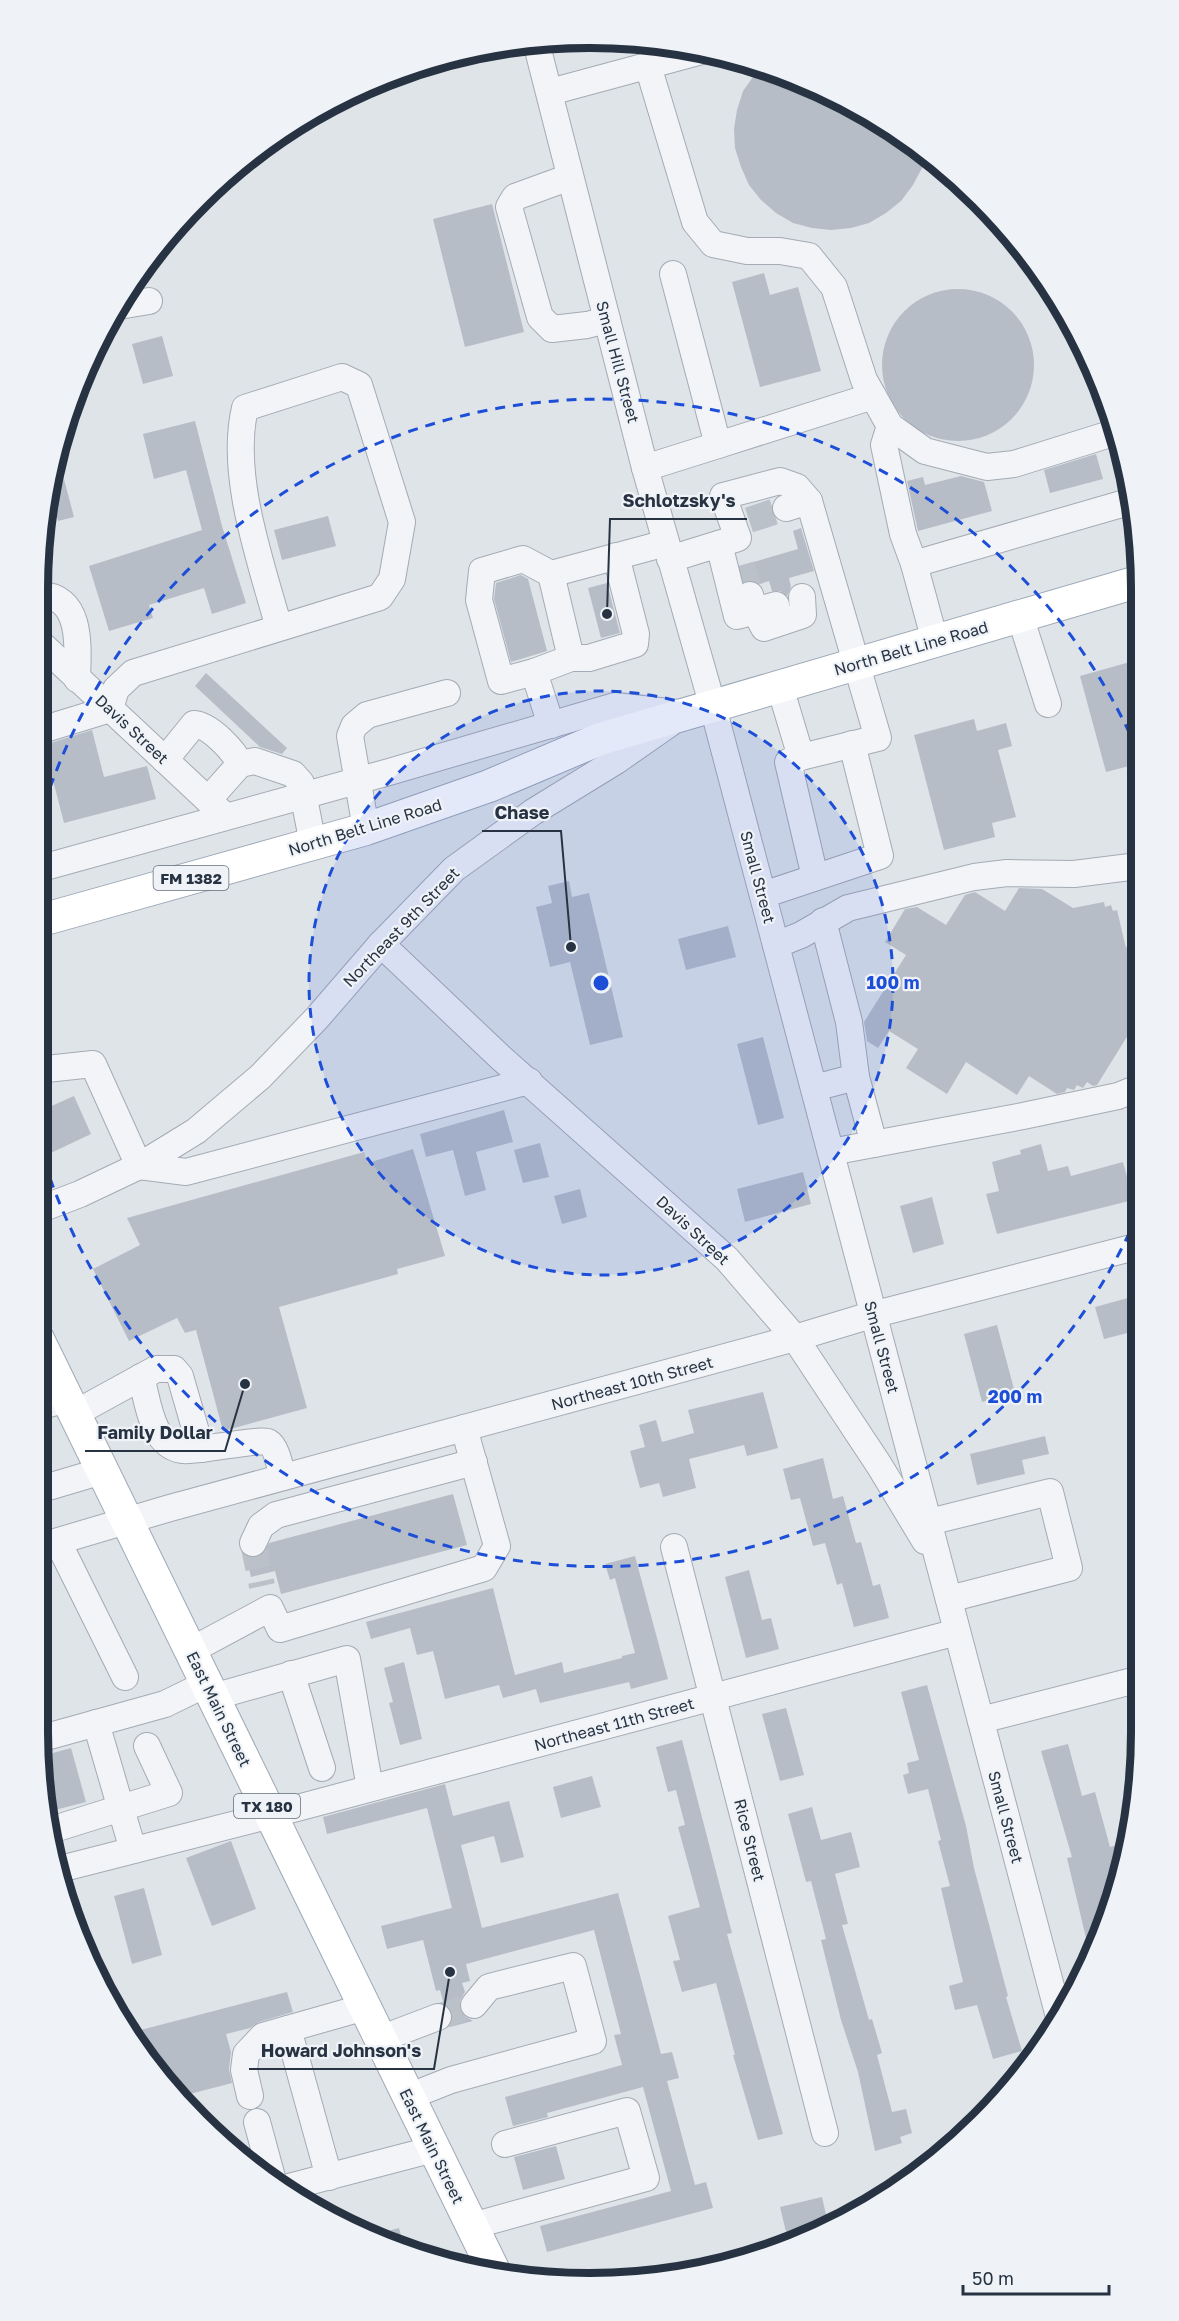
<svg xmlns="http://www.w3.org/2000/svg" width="1179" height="2321" font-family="'Golos Text',sans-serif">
<rect width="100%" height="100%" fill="#dfe4e9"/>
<g fill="#b6bdc7">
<path d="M760,67L833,94L926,152L922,168L913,185L901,201L886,213L869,223L851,228L831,230L812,228L793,223L776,213L761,200L749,185L741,167L735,148L734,129L737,110L743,91Z"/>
<path d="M492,204L524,332L465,347L433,219Z"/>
<path d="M764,273L770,295L798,287L821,371L760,387L732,282Z"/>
<circle cx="958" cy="365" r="76"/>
<path d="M162,336L173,376L143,384L132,344Z"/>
<path d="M195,421L222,526L246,603L212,614L204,588L149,605L153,618L109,631L89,566L202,530L186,470L154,479L143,434Z"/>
<path d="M56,449L74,517L58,521L49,488Z"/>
<path d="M1096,454L1103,479L1050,493L1044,470Z"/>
<path d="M961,476L984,482L992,511L918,531L907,481L923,477L925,485Z"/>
<path d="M328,516L336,546L282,560L274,530Z"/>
<path d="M801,528L814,571L789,578L791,587L787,596L780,591H772L769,581L760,584L753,580L744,582L740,566L798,549L793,531Z"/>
<path d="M521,575L528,579L547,651L511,662L494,599L496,583Z"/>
<path d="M607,583L620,633L601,638L588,588Z"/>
<path d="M1137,660V764L1106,772L1080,676Z"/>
<path d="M206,673L287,748L282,754L260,747L195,686Z"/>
<path d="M974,719L977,731L1006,723L1012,746L998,750L1016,817L992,823L995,837L944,850L914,735Z"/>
<path d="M92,730L104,777L147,766L156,799L64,823L44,745Z"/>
<path d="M569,881L572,897L589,893L623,1037L590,1045L570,962L550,967L536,907L552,903L548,886Z"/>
<path d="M1019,888L1042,889L1073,908L1104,902L1105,907L1111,905L1113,911L1117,910L1126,948L1138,929V1019L1097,1085L1093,1086L1087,1082L1083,1088L1077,1085L1074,1090L1067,1088L1065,1092L1057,1094L1029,1076L1017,1095L966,1062L947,1094L906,1068L918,1049L889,1031L878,1048L867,1041L864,1022L906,955L885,942L905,909L917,907L946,925L965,895L975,892L1005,911Z"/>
<path d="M728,926L736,957L686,970L678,939Z"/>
<path d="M763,1037L784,1118L758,1125L737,1044Z"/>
<path d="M74,1096L91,1134L38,1159V1112Z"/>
<path d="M504,1110L513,1142L476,1152L486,1190L465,1196L453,1150L426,1157L420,1134Z"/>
<path d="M540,1143L549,1177L523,1183L514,1150Z"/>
<path d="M1041,1144L1048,1171L1068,1166L1071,1176L1123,1162L1133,1200L997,1234L986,1194L999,1191L992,1162L1021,1154L1020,1150Z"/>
<path d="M413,1149L445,1256L397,1269L398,1274L279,1307L307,1408L223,1431L196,1330L185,1333L177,1318L129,1341L93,1269L140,1245L127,1218L364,1152L368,1163Z"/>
<path d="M803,1172L811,1204L745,1222L737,1189Z"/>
<path d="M580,1189L587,1217L562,1224L554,1196Z"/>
<path d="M932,1197L944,1244L913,1253L900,1206Z"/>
<path d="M1139,1295V1330L1104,1339L1095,1307Z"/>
<path d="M997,1325L1015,1393L982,1402L964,1334Z"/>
<path d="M763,1392L778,1448L747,1456L744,1445L689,1459L696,1488L663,1497L659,1483L640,1488L630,1451L645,1447L639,1425L656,1420L662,1442L694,1433L688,1410Z"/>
<path d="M1045,1436L1049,1454L1022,1460L1025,1474L977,1485L970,1454Z"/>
<path d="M823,1458L833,1499L843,1496L856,1543L861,1542L873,1586L880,1584L889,1618L854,1627L842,1583L837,1585L825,1543L813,1546L800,1498L791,1500L783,1469Z"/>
<path d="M453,1494L467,1545L281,1594L275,1571L251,1577L246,1556L254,1558L261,1556L269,1543Z"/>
<path d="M635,1556L668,1679L631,1689L629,1682L540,1703L536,1689L503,1698L499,1685L445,1699L433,1651L417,1655L410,1628L371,1639L366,1622L493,1588L515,1675L562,1662L564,1673L622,1658V1656L635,1653L615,1578L610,1580L605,1564Z"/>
<path d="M749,1570L762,1620L771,1618L779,1649L746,1658L725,1577Z"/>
<path d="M404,1662L422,1739L400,1745L389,1703L393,1702L384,1668Z"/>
<path d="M927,1685L966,1826L974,1868L1008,1996L1006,1997L1022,2051L993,2059L977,2005L955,2010L949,1986L963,1982L941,1888L950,1886L938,1841L941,1840L928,1789L908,1794L903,1775L909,1773L907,1763L919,1760L901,1692Z"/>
<path d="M786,1708L804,1775L780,1781L762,1714Z"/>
<path d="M682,1740L732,1933L727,1934L783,2134L758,2140L733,2055H735L716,1983L682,1992L673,1961L680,1960L668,1916L700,1907L678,1827L685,1825L676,1790L668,1792L656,1747Z"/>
<path d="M1068,1744L1082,1796L1095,1792L1110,1847L1117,1845L1124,1870L1100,1935L1086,1938L1067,1858L1072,1857L1041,1751Z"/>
<path d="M71,1748L86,1802L51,1811L42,1756Z"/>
<path d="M592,1776L601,1807L561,1818L553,1787Z"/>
<path d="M445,1784L453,1816L509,1801L524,1857L501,1863L494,1836L461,1845L482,1928L618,1893L661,2054L672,2052L679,2078L667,2081L695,2185L706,2182L713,2208L547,2252L540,2226L671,2191L643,2087L547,2113L548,2117L513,2126L505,2097L622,2065L614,2035L621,2034L594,1930L466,1964L470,1981L462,1983L465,1992L459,2002L460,2010L464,2016L473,2021L450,2027L453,2020L452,2012L444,2004L440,1990L436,1991L423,1940L387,1949L381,1926L452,1908L427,1808L327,1834L323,1817Z"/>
<path d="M812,1807L821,1840L851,1832L860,1867L835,1874L848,1924L842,1925L869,2020L872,2019L882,2053L877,2055L892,2112L906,2109L912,2133L900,2137L902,2143L875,2151L858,2072L841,2020L821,1940L826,1939L811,1881L806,1882L788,1814Z"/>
<path d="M231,1841L256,1909L212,1926L186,1858Z"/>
<path d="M144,1888L162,1955L132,1964L114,1896Z"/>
<path d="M287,1992L293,2012L259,2022L250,2028L226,2034L231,2052L229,2069L232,2083L182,2096L152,2068L133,2032Z"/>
<path d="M556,2146L565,2179L523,2190L514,2157Z"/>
<path d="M822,2197L829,2228L788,2240L780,2207Z"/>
<path d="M399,2228L405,2250L369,2236Z"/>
</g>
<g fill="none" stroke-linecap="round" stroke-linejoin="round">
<g stroke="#bac1c8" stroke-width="26" stroke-dasharray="26 13" stroke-linecap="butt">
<path d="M749,520L786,508"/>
<path d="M742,565L748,587"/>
<path d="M253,1543L262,1586"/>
<path d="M438,2017L474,2005"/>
</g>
<g stroke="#a4abb4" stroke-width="28">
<g id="minor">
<path d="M536,42L645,468L713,707L1058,2013"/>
<path d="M648,66L695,222L713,244L747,251H780L809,256L834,287L864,380L890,426L925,451L987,467L1014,464L1107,435L1114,430"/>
<path d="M550,92L702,51"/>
<path d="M570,177L515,197L509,207L540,317L552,329L587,325L607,320"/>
<path d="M119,306L149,301"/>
<path d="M890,426L884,445L903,534L914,564"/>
<path d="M718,445L873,396"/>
<path d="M645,468L718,445L673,274"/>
<path d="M786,508L809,501"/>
<path d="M719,544L737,616L776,605"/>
<path d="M670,559L738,538L723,496L780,481L797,487L809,501L878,738L801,757L780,687"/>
<path d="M39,595C83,595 78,648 77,679"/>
<path d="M750,595L755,611L764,628L803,615L802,597"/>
<path d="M1020,616L1048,704"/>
<path d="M935,641L914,564L1132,501"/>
<path d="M39,642L225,816"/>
<path d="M571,658H589L635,644L636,634L616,556"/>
<path d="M534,672L501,681L479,600L482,571L523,559L551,574"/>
<path d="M551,725L534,672L571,658L551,574L666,543"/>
<path d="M38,731L110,709L116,689L133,673L380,597L392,579L402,522L359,385L342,377L245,408C229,475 261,562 279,628"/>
<path d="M801,757L788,762L815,877"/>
<path d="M165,760L194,724C210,725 234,751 240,764L208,800"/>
<path d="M240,764L255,761L293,774L301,783L313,844"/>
<path d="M366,829L350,736L354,726L367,715L447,693"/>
<path d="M38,869L389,772L615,706L678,713"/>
<path d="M763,895L880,856L852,744"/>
<path d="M823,921L849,1022L856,1077L874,1144"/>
<path d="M381,944L500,1057L727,1259L795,1338L879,1465L925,1541"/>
<path d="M776,945L801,935L848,908L974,877L1007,873L1074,874L1138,866"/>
<path d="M38,1072L46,1069L93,1064L139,1166L186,1172L529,1081"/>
<path d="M814,1088L856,1077"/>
<path d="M831,1152L1023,1116L1118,1096L1138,1088"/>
<path d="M38,1210L80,1194L139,1166L196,1131L260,1077L317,1018L381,944L454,869L533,812L616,761L669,724"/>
<path d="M141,1377C148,1401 151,1445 182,1450C188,1451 195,1449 201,1449"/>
<path d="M38,1407L67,1399"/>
<path d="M74,1414L156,1369H174L180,1376L201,1449C211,1448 263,1439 268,1442C277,1447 280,1468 283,1477"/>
<path d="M38,1490L102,1471"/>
<path d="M929,1522L1050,1492L1069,1568L949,1599"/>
<path d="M58,1542L125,1677"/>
<path d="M253,1543L261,1526L276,1515L474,1462"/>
<path d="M38,1547L170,1508L795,1338L868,1316L1139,1246"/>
<path d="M674,1547L825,2133"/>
<path d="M190,1651L270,1608L280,1629L484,1568L497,1546L464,1428"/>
<path d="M291,1674L322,1768"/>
<path d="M213,1697L347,1659L370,1788"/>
<path d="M981,1720L1140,1679"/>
<path d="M96,1723L133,1850"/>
<path d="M39,1739L165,1704L206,1684"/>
<path d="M54,1829L169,1793L147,1746"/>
<path d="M60,1869L271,1815L957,1632"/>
<path d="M288,2029L329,2177"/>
<path d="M380,2039L438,2017"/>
<path d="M250,2096L244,2070L246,2054L263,2036L365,2007"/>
<path d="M408,2097L451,2080L593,2041L573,1966L489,1987L474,2005"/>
<path d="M257,2122L273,2181"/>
<path d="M281,2189L434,2149"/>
<path d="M472,2226L646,2178L627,2111L505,2144"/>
</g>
</g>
<g stroke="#9ea9b6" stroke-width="34">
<g id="major">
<path d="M38,921L366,829L489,786L600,739L1137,582"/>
<path d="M38,1339L495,2273"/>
</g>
</g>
<use href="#minor" stroke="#f2f4f7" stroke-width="26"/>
<use href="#major" stroke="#fff" stroke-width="32"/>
</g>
<circle cx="601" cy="983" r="292" fill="#1d4ed8" fill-opacity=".12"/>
<g fill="none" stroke="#1d4ed8" stroke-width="3" stroke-dasharray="10 8">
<circle cx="601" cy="983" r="292"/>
<path d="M1137 1216A585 585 0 0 1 39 1144M39 822A585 585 0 0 1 1135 745"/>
</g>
<g text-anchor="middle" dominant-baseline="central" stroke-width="4.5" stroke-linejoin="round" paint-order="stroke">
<g fill="#eff3f7" stroke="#636d78" stroke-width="1.5">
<rect x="153.5" y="866" width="75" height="24" rx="4.5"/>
<rect x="234" y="1794" width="66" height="24" rx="4.5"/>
</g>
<g font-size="15" font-weight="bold" fill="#273342">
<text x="191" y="878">FM 1382</text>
<text x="267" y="1806">TX 180</text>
</g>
<g font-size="16" fill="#273342" stroke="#eff3f7">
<text transform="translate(618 362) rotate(75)">Small Hill Street</text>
<text transform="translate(911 648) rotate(-16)">North Belt Line Road</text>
<text transform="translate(132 729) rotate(43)">Davis Street</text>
<text transform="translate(365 827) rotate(-17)">North Belt Line Road</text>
<text transform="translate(758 877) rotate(75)">Small Street</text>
<text transform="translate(401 927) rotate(-46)">Northeast 9th Street</text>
<text transform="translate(693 1230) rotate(43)">Davis Street</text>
<text transform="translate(882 1347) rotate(75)">Small Street</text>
<text transform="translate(632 1383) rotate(-15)">Northeast 10th Street</text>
<text transform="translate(219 1709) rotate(64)">East Main Street</text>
<text transform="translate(614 1724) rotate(-15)">Northeast 11th Street</text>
<text transform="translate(1006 1817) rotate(75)">Small Street</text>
<text transform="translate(750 1840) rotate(76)">Rice Street</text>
<text transform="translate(432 2146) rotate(64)">East Main Street</text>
</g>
</g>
<path d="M0 0H1179V2321H0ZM589 48H590A541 541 0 0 1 1131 589V1732A541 541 0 0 1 590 2273H589A541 541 0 0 1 48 1732V589A541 541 0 0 1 589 48Z" fill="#eff3f7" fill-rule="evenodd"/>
<path fill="none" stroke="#273342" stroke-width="8" d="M589 48H590A541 541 0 0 1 1131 589V1732A541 541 0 0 1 590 2273H589A541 541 0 0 1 48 1732V589A541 541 0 0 1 589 48Z"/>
<circle cx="601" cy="983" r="9" fill="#1d4ed8" stroke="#eff3f7" stroke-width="3"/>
<g font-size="18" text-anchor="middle" font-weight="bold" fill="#1d4ed8" stroke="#eff3f7" stroke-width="4.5" stroke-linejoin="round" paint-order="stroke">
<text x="893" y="989">100 m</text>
<text x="1015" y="1403">200 m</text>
</g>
<path fill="none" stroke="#273342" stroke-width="2" d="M607 614L610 519H747M571 947L561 831H482M245 1384L225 1451H85M450 1972L434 2069H249"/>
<g fill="#273342" stroke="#eff3f7" stroke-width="2">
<circle cx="607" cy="614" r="6"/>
<circle cx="571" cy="947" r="6"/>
<circle cx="245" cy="1384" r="6"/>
<circle cx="450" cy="1972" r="6"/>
</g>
<g font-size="18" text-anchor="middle" font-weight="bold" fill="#273342" stroke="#eff3f7" stroke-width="4.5" stroke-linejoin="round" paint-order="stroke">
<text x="679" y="507">Schlotzsky's</text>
<text x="522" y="819">Chase</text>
<text x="155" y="1439">Family Dollar</text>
<text x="341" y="2057">Howard Johnson's</text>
</g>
<path d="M963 2285v9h146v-9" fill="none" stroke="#273342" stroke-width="3"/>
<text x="972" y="2285" font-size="18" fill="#273342" stroke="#eff3f7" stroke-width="4.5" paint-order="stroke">50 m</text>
</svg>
